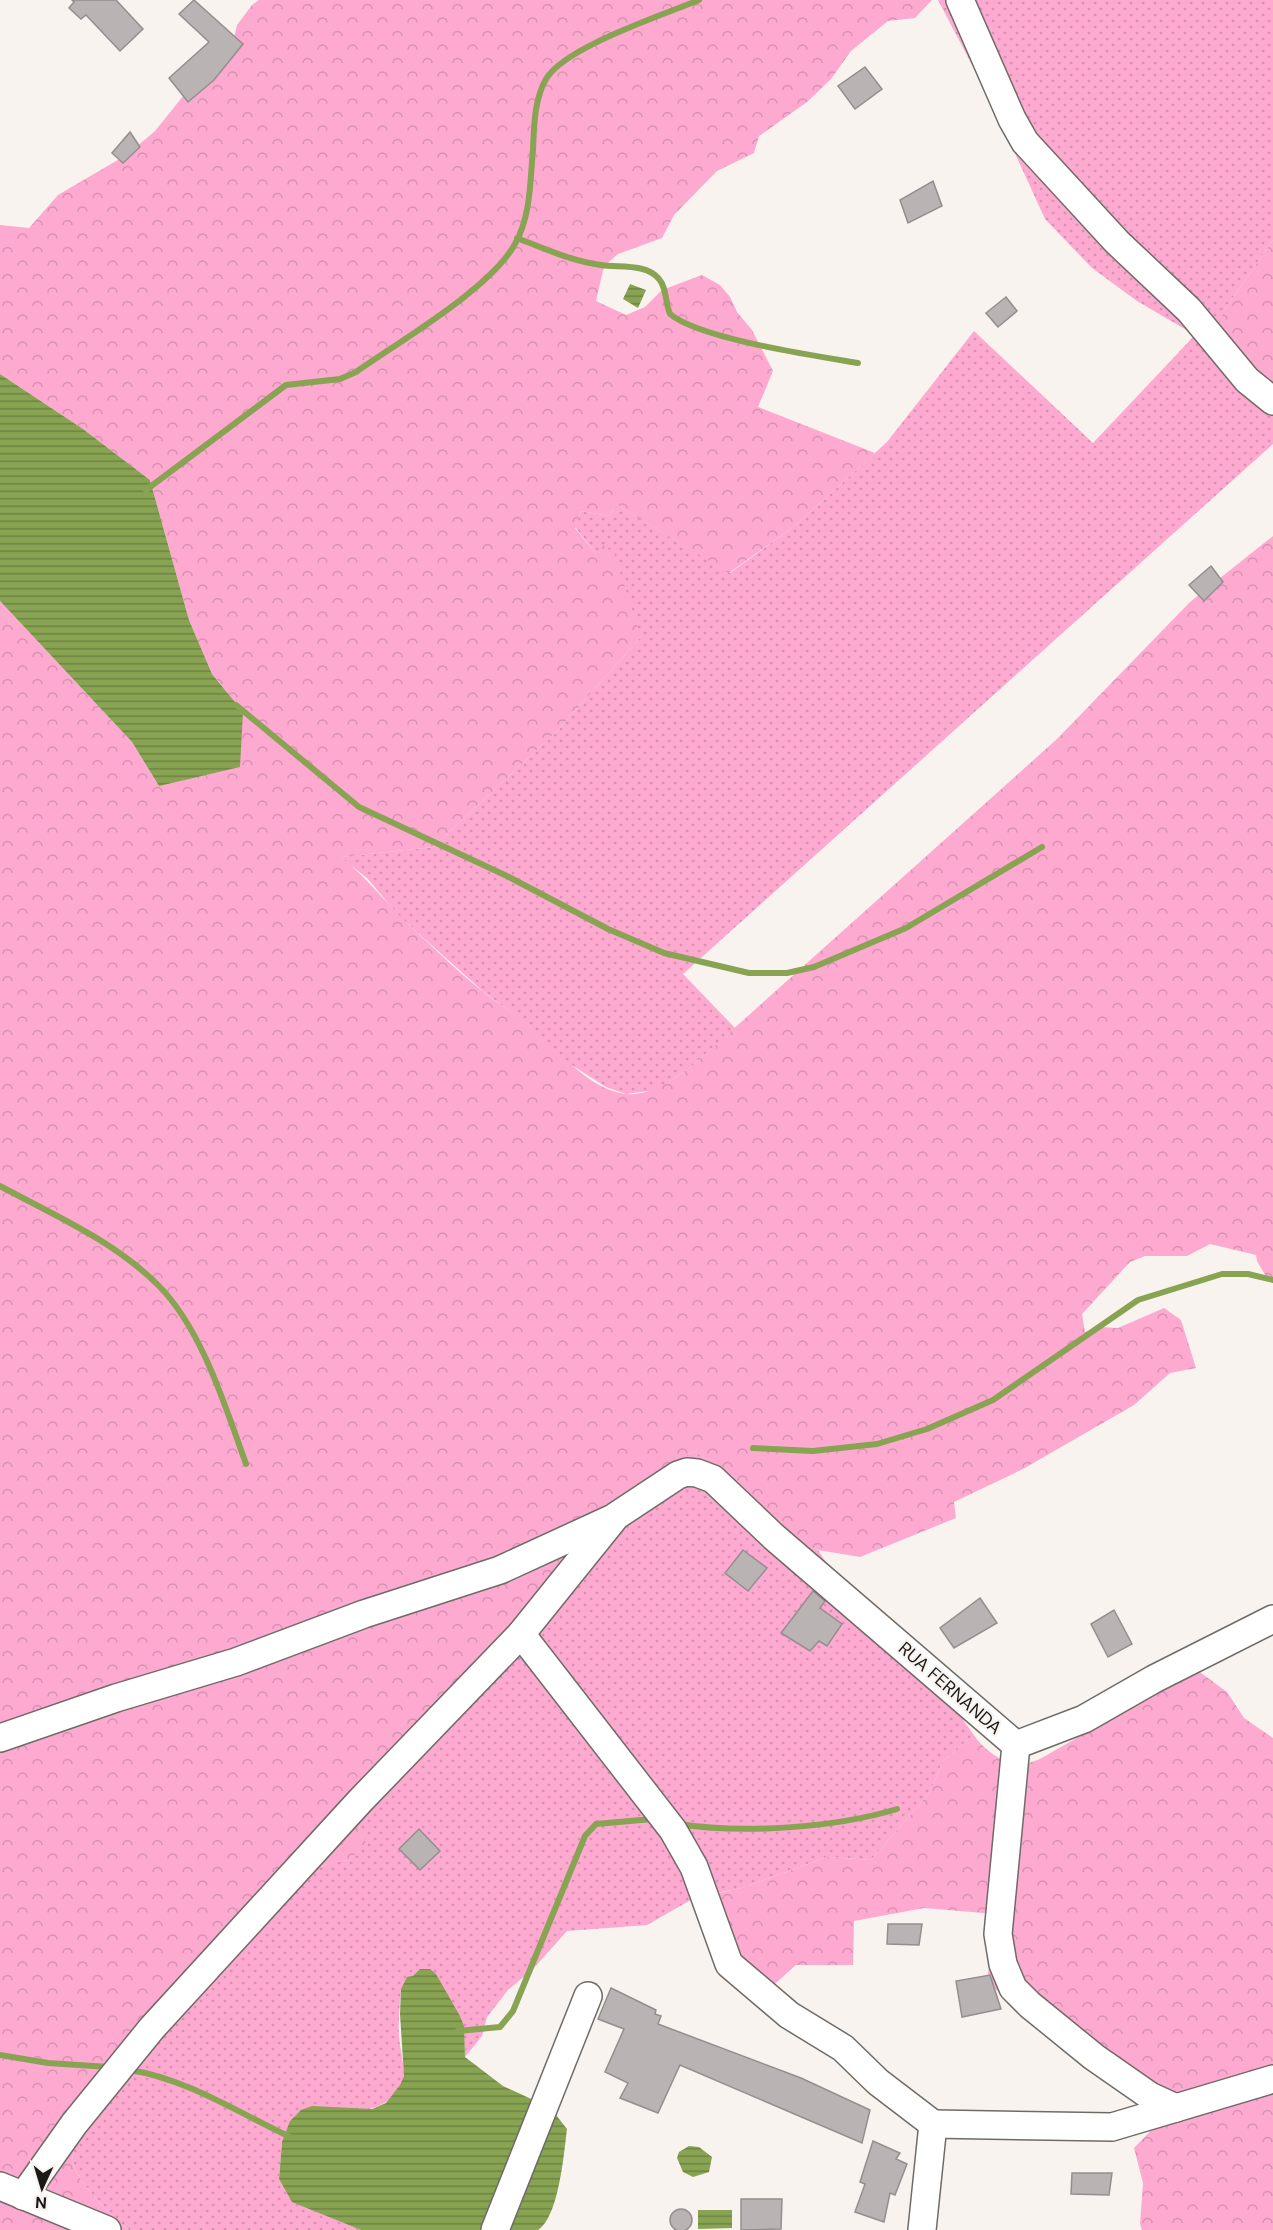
<svg xmlns="http://www.w3.org/2000/svg" width="1273" height="2230" font-family="'DM Sans',sans-serif">
<defs>
<pattern id="grass-dots" width="8" height="8" patternUnits="userSpaceOnUse" patternTransform="scale(1.5)"><rect width="8" height="8" fill="#fda9d0"/><path d="M2 2h.1M6 6h.1" fill="none" stroke="#d891b2" stroke-width="1.8" stroke-linecap="round"/></pattern>
<pattern id="forest-crowns" width="20" height="18" patternUnits="userSpaceOnUse" patternTransform="scale(1.5)"><rect width="20" height="18" fill="#fda9d0"/><path d="M2 6a3 3 0 1 1 6 0M12 15a3 3 0 1 1 6 0" fill="none" stroke="#d891b2"/></pattern>
<pattern id="water-rules" width="6" height="5" patternUnits="userSpaceOnUse" patternTransform="scale(1.5)"><rect width="6" height="5" fill="#88a352"/><path d="M0 2.5h6" fill="none" stroke="#6e8443"/></pattern>
</defs>
<rect width="100%" height="100%" fill="#f8f3ef"/>
<g fill="url(#grass-dots)">
<path d="M938,0H1273V240L1225,309L1273,409V444L683,974L735,1028L691,1067L656,1090L626,1094L606,1087L567,1062L531,1027L485,993L400,917L367,878L340,857L433,847L557,731L641,637L596,554L575,527L581,511L609,516L617,505L730,573L797,524L887,442L974,331L1093,443L1195,335L1137,301L1092,268L1045,219L992,103Z"/>
<path d="M694,1451L703,1457L723,1480L785,1538L818,1550L845,1591L950,1702L974,1735L943,1761L930,1792L871,1860L827,1857L742,1888L696,1897L647,1925L567,1931L532,1970L508,1990L487,2017L482,2036L465,2057C464,2036 463,2021 451,2003L401,1989C400,2004 398,2020 399,2036C400,2048 403,2061 404,2073C404,2095 380,2109 362,2110L282,2142L279,2179L292,2201L361,2230H129C114,2219 75,2180 73,2162C72,2156 74,2149 75,2143L201,1990L309,1871L333,1862L350,1860L360,1829L356,1804L646,1481Z"/>
</g>
<g fill="url(#forest-crowns)">
<path d="M259,0H932L915,18L888,21L851,51L831,79L807,102L759,136L754,153L717,171L674,215L662,238L618,254L604,266L596,301L626,315L645,307L662,290L702,275L720,285L730,297L737,312L752,330L773,371L758,407L875,453L797,524L729,573L617,505L609,516L581,511L575,528L596,554L603,545L614,553L641,637L557,731L433,847L341,857C367,878 387,904 411,927C436,950 460,974 486,994C500,1005 516,1015 530,1026C557,1048 588,1090 626,1094C651,1096 671,1080 691,1067L1057,739L1190,602L1273,536V1280H1268L1257,1261L1256,1255L1210,1244L1187,1256H1145L1130,1262L1082,1314L1085,1332L1100,1327L1118,1328L1164,1308L1181,1320L1196,1368L1170,1373L1134,1405L1023,1469L954,1502L956,1518L860,1557L818,1550L785,1538L723,1480L703,1457L694,1451L646,1481L581,1547L357,1804L360,1829L366,1843L350,1860L333,1862L309,1871L201,1990L75,2143C74,2149 72,2156 73,2162C75,2180 114,2219 129,2230H0V601L132,742L159,786L227,692L212,674L189,620L150,480L83,429L0,374V225L29,228L58,195L128,154L155,131L188,90L232,46L237,25L252,5Z"/>
<path d="M1273,240V409L1211,344L1225,309Z"/>
<path d="M1197,1670L1227,1692L1244,1718L1273,1738V2230H1142L1140,2224L1143,2183L1134,2148L1167,2114L987,1983L995,1914L924,1908L854,1921L853,1965H796L760,1997L755,1995L714,1894L742,1888L827,1857L871,1860L930,1792L943,1761L974,1735C981,1747 1004,1765 1019,1765C1025,1765 1033,1761 1038,1760Z"/>
</g>
<g fill="url(#water-rules)">
<path d="M630,284L646,290L638,308L623,299Z"/>
<path d="M0,374L83,429L150,480L189,620L212,674L243,712L240,767L159,786L132,742L0,601Z"/>
<path d="M420,1969H430L436,1974L460,2016L464,2026L465,2057L503,2086L540,2103L492,2230H361L292,2202L279,2179L282,2142L290,2121L301,2110L312,2106L372,2109L386,2103L400,2085L404,2076L400,2014L401,1989L407,1977L413,1976Z"/>
<path d="M549,2106L567,2129C564,2153 559,2217 538,2230H499Z"/>
<path d="M689,2146L699,2147L712,2157L709,2172L693,2177L683,2172L677,2158L679,2152Z"/>
<path d="M698,2210H732V2228L698,2229Z"/>
</g>
<g fill="none" stroke-linecap="round" stroke-linejoin="round">
<g stroke="#88a352" stroke-width="6">
<path d="M517,238C545,249 572,261 601,265C619,268 646,263 659,279C667,288 665,303 670,314C700,339 816,356 858,363"/>
<path d="M146,490L286,385L340,379L356,372C400,341 490,289 515,244C531,216 530,181 533,150C534,127 534,100 546,79C565,47 663,15 699,0"/>
<path d="M236,705L359,807L507,876L608,929L664,953L749,973H787L814,967L906,928L1042,847"/>
<path d="M0,1186C54,1215 114,1241 158,1285C202,1329 225,1406 246,1464"/>
<path d="M753,1448L813,1451L877,1444L927,1429L993,1400L1138,1300L1222,1274H1248L1273,1280"/>
<path d="M678,1824C743,1834 834,1828 897,1809"/>
<path d="M458,2031L500,2027L513,2011L585,1836L596,1824L653,1819"/>
<path d="M0,2055L48,2063L109,2067"/>
<path d="M129,2070C185,2078 239,2113 290,2137"/>
</g>
</g>
<g fill="#bab3b3" stroke="#958e8e" stroke-width="1.5">
<path d="M72,0H116L143,29L120,51L86,15L81,19L69,8L74,2Z"/>
<path d="M194,0L243,44L214,80L188,102L169,78L209,42L179,14Z"/>
<path d="M865,67L882,89L855,109L838,86Z"/>
<path d="M130,132L140,147L123,163L112,153Z"/>
<path d="M933,181L942,206L908,223L900,200Z"/>
<path d="M1006,297L1017,311L998,327L986,313Z"/>
<path d="M1211,566L1223,582L1204,601L1189,585Z"/>
<path d="M743,1550L767,1568L748,1591L725,1573Z"/>
<path d="M813,1591L825,1601L820,1608L842,1624L827,1646L819,1641L810,1651L781,1633Z"/>
<path d="M980,1598L997,1623L954,1648L940,1628Z"/>
<path d="M1114,1610L1132,1644L1108,1657L1091,1624Z"/>
<path d="M419,1829L440,1851L420,1870L399,1849Z"/>
<path d="M888,1924H922L919,1945L887,1944Z"/>
<path d="M990,1975L1001,2009L962,2017L956,1981Z"/>
<path d="M611,1988L656,2010L655,2014L661,2016L658,2024L801,2078L870,2110L862,2143L680,2065L658,2113L620,2098L628,2083L605,2072L624,2029L598,2019Z"/>
<path d="M873,2141L900,2153L896,2159L907,2164L895,2195L890,2193L884,2222L855,2212L865,2184L860,2182Z"/>
<path d="M1072,2173H1112L1109,2195L1071,2194Z"/>
<path d="M741,2199H782L781,2229L741,2230Z"/>
<circle cx="681" cy="2220" r="11"/>
</g>
<g fill="none" stroke-linecap="round" stroke-linejoin="round">
<g stroke="#6f6b67" stroke-width="30">
<g id="minor">
<path d="M960,0L1012,119L1025,142L1117,242L1189,310L1247,380L1273,401"/>
<path d="M521,1634L673,1830L694,1867L729,1964L789,2015L843,2048L878,2082L933,2124"/>
<path d="M0,1738L116,1698L236,1662L364,1614L500,1570L611,1519"/>
<path d="M1016,1745L998,1934L1003,1964L1013,1988L1030,2005L1094,2057L1150,2096L1176,2108"/>
<path d="M0,2186L107,2230"/>
<path d="M23,2196L74,2124L152,2028L360,1801L521,1634L616,1516L678,1475L687,1472L697,1473L713,1479L774,1537L1016,1745L1084,1719L1154,1679L1273,1619"/>
<path d="M495,2230L588,1996"/>
<path d="M922,2230L933,2124L1112,2127L1273,2079"/>
</g>
</g>
<use href="#minor" stroke="#fff" stroke-width="27"/>
</g>
<g text-anchor="middle" dominant-baseline="central" stroke-width="4.5" stroke-linejoin="round" paint-order="stroke">
<g font-size="18" fill="#1a1917" stroke="#f8f3ef">
<text transform="translate(950 1688) rotate(41)">RUA FERNANDA</text>
</g>
</g>
<g transform="translate(42 2188) rotate(184)" stroke="#f8f3ef" stroke-width="4.5" paint-order="stroke">
<path d="M0-4.5L10 22L0 15L-10 22Z" fill="#1a1917"/>
<text y="-9" font-size="16" font-weight="bold" text-anchor="middle" fill="#1a1917">N</text>
</g>
</svg>
